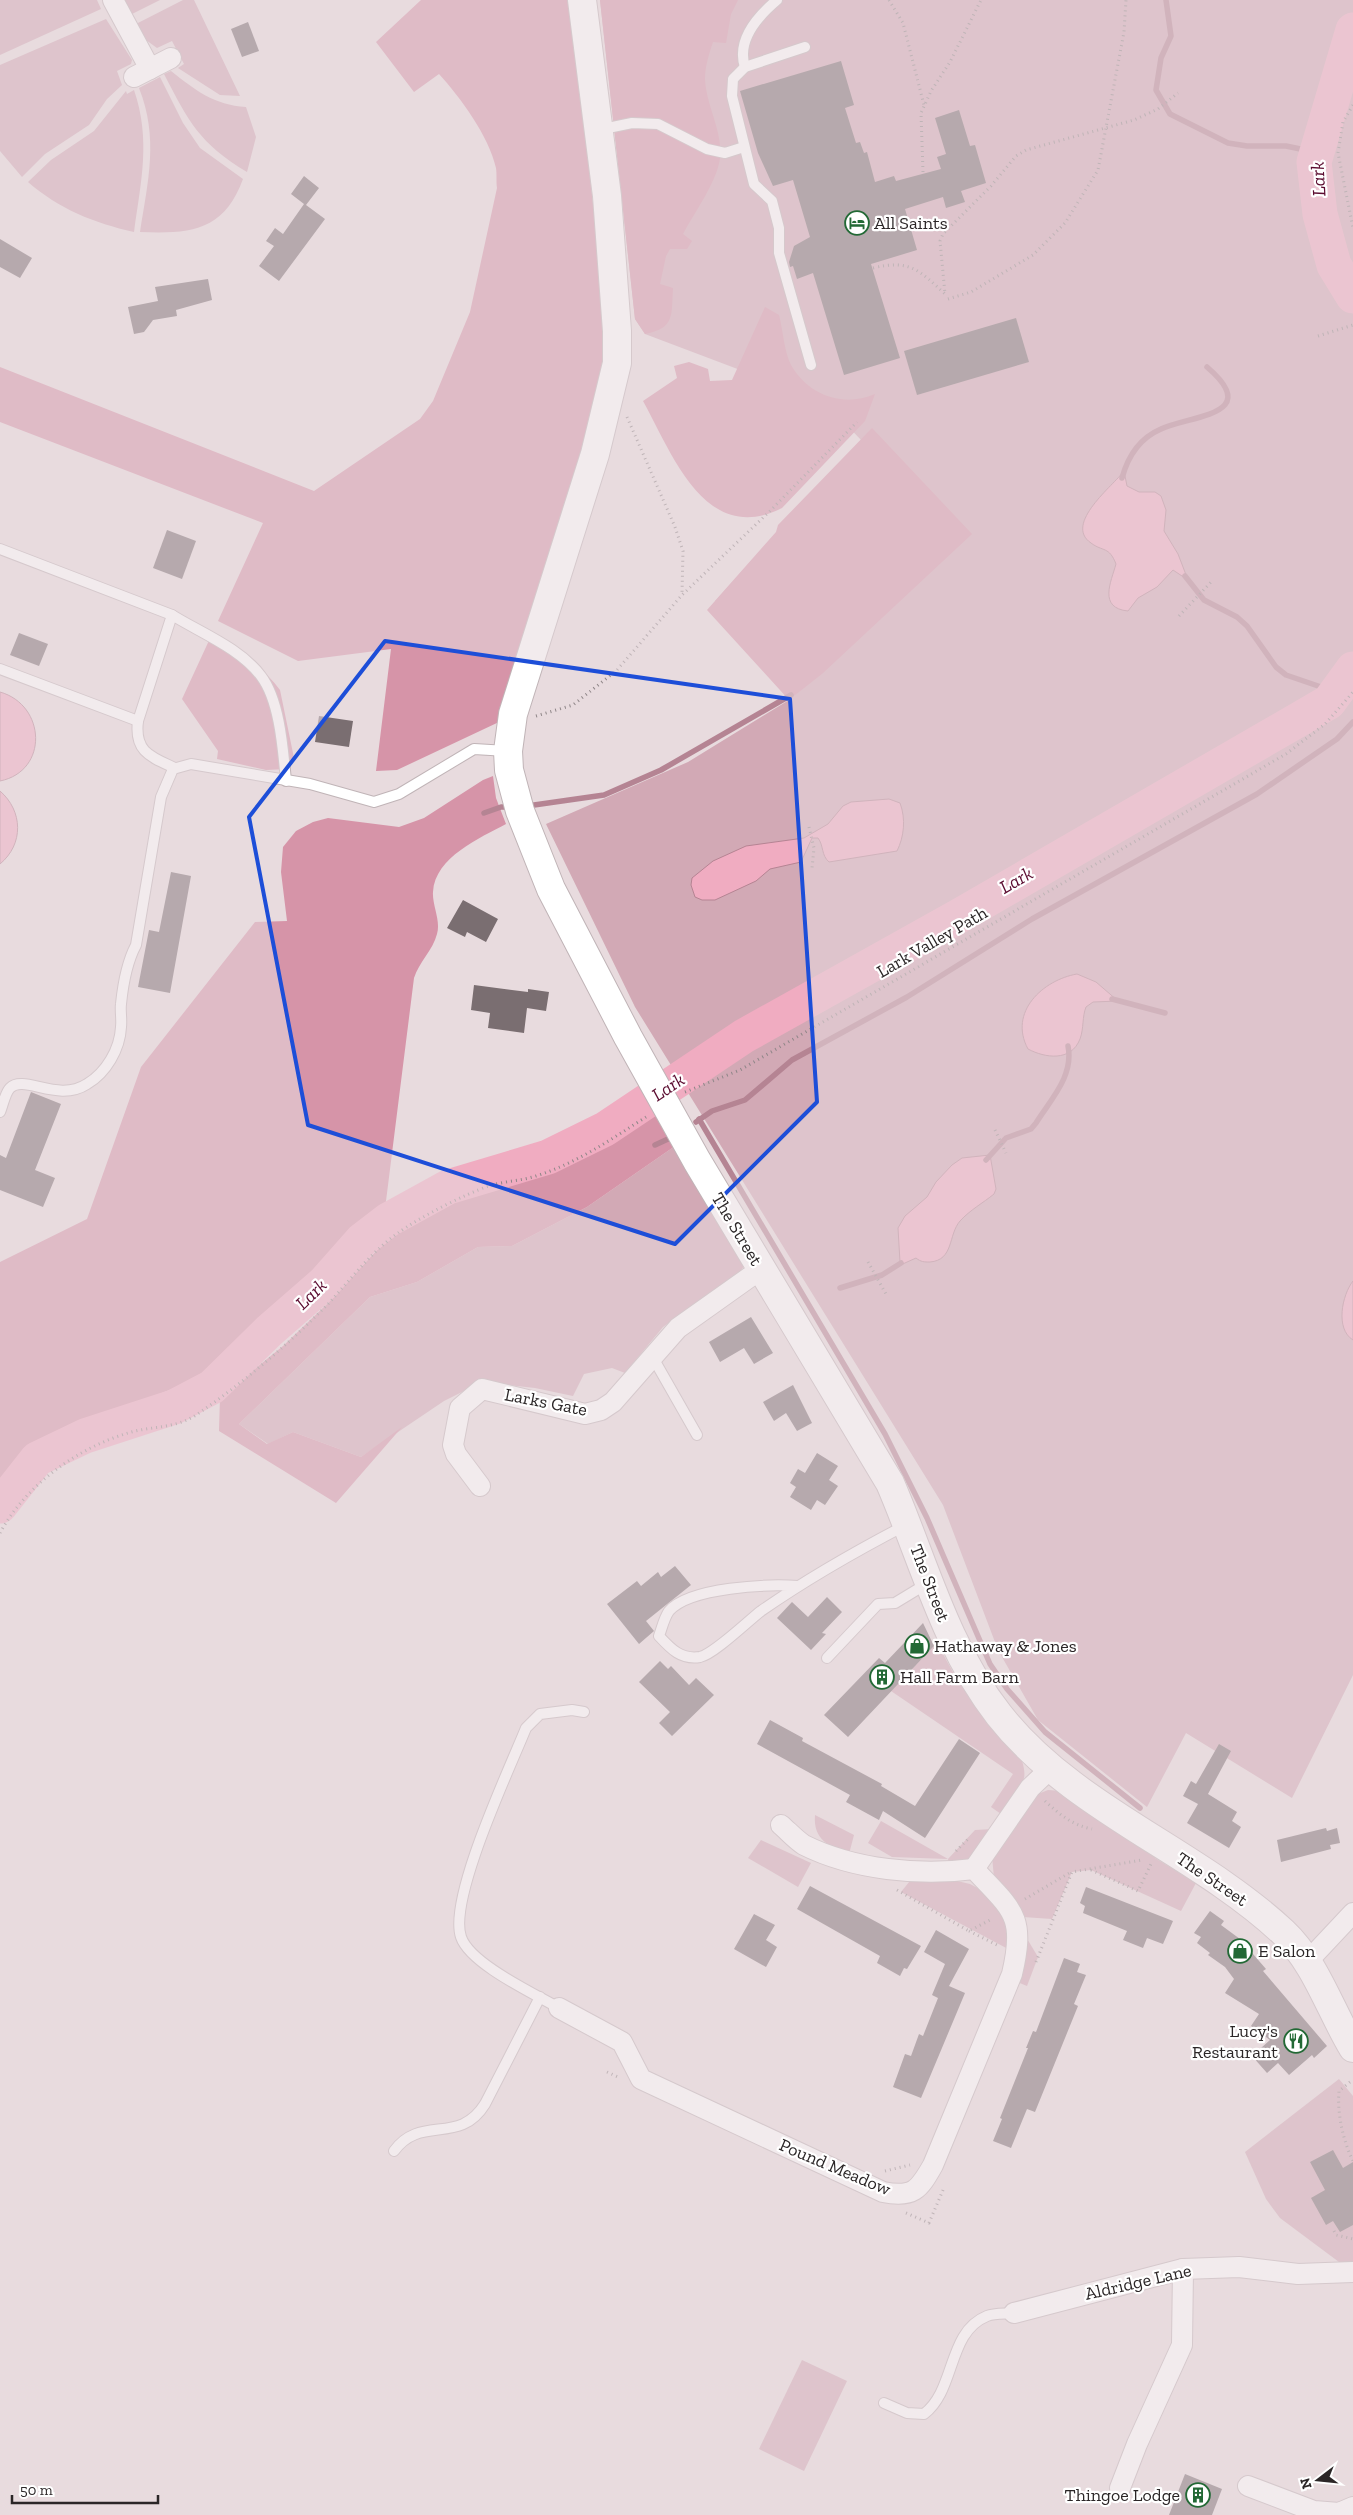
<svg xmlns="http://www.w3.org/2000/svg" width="1353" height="2515" font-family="'Zilla Slab',serif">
<rect width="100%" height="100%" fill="#e8dbde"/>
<g fill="#d2a9b5">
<path d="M0,0H97L101,9L0,55Z"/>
<path d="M124,0H160L132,14Z"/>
<path d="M183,0H194L240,96L220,95L178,68L184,64L172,41L157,48L146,40L136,24Z"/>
<path d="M600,0H1353V1675L1292,1798L1186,1733L1147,1807L1038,1720L998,1650L943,1505L635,1007L546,824L688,762L789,700L802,689L715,601L861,440L825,402L645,334L635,319Z"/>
<path d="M106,19L132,60L131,64L117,71L122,85L107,99L89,125L45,154L22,177L0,151V65Z"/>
<path d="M171,71C195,90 214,105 246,107L256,137L247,172C199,143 189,122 164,74Z"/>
<path d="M160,77L183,123L200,148L243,179C224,231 191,234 140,232C148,181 159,138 139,88Z"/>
<path d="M134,90C151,140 141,181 134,232C94,223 59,209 28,182L51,160L94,131L126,91L127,94Z"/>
<path d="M678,1144L744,1266L740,1272L663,1327L625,1373L612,1368L584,1374L573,1396L535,1388L482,1382L444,1401L361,1457L293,1432L268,1444L239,1424L370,1297L417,1282L478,1247L512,1246L587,1207Z"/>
<path d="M937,1643L960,1685L972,1676C986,1698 1029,1754 1024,1778C1020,1792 1009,1803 1001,1814L991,1807L1013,1774L891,1691Z"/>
<path d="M1048,1790L1061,1791L1163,1846L1155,1858L1196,1883L1181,1911L1091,1870L1072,1872L1052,1919L1023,1917L994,1878L992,1856L1038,1794Z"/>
<path d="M815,1815L854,1835L849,1854C829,1846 813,1840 815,1815Z"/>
<path d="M881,1821L948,1859L975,1830L993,1829L970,1859L949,1866L948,1859L892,1857L868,1843Z"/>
<path d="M761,1840L811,1863L798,1887L748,1858Z"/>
<path d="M914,1876L953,1880L970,1884L985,1892L1005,1912L1010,1950L901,1892Z"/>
<path d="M1026,1937L1038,1957L1027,1986L1010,1979Z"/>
<path d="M1339,2079L1353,2096V2263L1339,2262L1280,2218L1266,2199L1245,2152Z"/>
<path d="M802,2360L847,2381L804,2471L759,2449Z"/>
</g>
<g fill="#d694a8">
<path d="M421,0H571L608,342L570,503L525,630L499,722L397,770L376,771L391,649L298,661L218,621L263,523L0,422V367L314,491L420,419L433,401L470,312L497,188C496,182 497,174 496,168C489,136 460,97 439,74L414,92L376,42Z"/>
<path d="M600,0H738L731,14L726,43L713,42C709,54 705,66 705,79C706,106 723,131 720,158C717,182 694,213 683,234L692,241L687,249H670L666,256L660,284L673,288C671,314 676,328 645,334L635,319Z"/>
<path d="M765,307L779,315C783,330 784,351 791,365C808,395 843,408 875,394L865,421L782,508C705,547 672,453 643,401L677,378L674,366L689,362L708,369L710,381L732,380Z"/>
<path d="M872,428L972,534L823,673L789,700L707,610L776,532L778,525Z"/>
<path d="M212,634C236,650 263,667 280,690L294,758L287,769L266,770L217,759L218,751L182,699Z"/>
<path d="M493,776L496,798L506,824C480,838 435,857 433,892C432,905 441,921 437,934C433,950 419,962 414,978L385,1209L326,1264L272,1324L249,1345L186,1383L129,1407L75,1427L44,1447L35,1454L0,1500V1262L87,1219L141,1067L255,922L287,921L281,872L283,847L296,831L313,822L328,818L399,827L424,818L483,780Z"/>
<path d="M659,1109L678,1144L587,1207L512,1246L478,1247L417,1282L370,1297L239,1424L267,1444L293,1432L361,1457L402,1427L336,1503L219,1431L220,1397L283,1346L327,1304L377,1250L399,1232L427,1216L489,1186L534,1177L583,1157Z"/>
</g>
<g fill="#f0acc1" stroke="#b58493">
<path d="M1124,471L1127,486L1139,492H1155L1161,496L1166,510L1164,531L1178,554L1188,580L1173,570L1157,587L1138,598L1128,611C1098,608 1111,582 1116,564C1109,546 1103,552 1091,543C1063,524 1114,485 1124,471Z"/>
<path d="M0,692C46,705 49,771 0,781Z"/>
<path d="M0,791C23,811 24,844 0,864Z"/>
<path d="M889,799L900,803C906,819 904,837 897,851L829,862C821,855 824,846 818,838H812L801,862L770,869L756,881L715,900H702L695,897L691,885L692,878L713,861L746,846L804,838L828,824L843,806L851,802Z"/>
<path d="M1077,974L1096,982L1118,1001L1093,1002L1086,1007C1082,1017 1084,1028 1080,1039C1071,1062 1045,1058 1028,1049C1008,1012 1043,980 1077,974Z"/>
<path d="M990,1155L996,1189L994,1194C983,1203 970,1210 960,1221C948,1235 954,1260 930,1262C924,1262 921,1262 916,1258L896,1267L900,1262L898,1228L905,1216L927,1197L936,1182L952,1165L962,1158Z"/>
<path d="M1353,1281V1340C1335,1329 1342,1295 1353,1281Z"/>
</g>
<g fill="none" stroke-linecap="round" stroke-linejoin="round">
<g stroke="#b58493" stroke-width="5.5">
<path d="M1166,0L1171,36L1161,58L1156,90L1170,114L1228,143L1247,146H1286L1310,151L1315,156"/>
<path d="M1122,478C1128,456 1140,438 1161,429C1190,415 1264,416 1207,367"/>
<path d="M1185,576L1204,600L1237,617L1247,626L1276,667L1286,675L1324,688L1328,695L1327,700"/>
<path d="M527,806L604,795L661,770L791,695"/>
<path d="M484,813L501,807H513"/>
<path d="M1112,999L1165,1013"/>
<path d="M699,1119L885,1434L927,1518L990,1664L1007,1689L1045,1732L1140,1808"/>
<path d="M696,1122L712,1111L745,1100L792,1060L907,997L1032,919L1257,794L1337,739L1353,722"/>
<path d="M655,1145L668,1139"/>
<path d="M986,1160L1006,1138L1031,1129L1036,1123C1051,1099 1074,1076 1068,1046"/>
<path d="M840,1288L882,1275L901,1263"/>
</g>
<g stroke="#f0acc1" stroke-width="35">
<path d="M1353,30L1314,162L1320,214L1334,265L1353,296"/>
<path d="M0,1506L37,1459L85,1436L174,1407L212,1387L269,1331L324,1283L362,1240L388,1220L448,1187L548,1157L605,1129L744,1036L959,916L1329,702L1353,669"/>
</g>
</g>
<g fill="#7a6e71">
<path d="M248,22L259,51L242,57L231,29Z"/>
<path d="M841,61L854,105L845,108L856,143L860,142L864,153L867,152L875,182L894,176L896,181L941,169L937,157L946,154L935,118L959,110L970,146L975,145L986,183L961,191L965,202L946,208L943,197L905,209L917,250L871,264L900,358L844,375L813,273L797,279L793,266L790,267L789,262L794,246L810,237L793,180L773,186L758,153L740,91Z"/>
<path d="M304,176L319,188L306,205L325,219L279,281L259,266L274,246L266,241L275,228L283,234L304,204L291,194Z"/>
<path d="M0,239L32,258L20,278L0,267Z"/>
<path d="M208,279L212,300L176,310L177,316L153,320L144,332L134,334L128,307L158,301L155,287Z"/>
<path d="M1016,318L1029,362L917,395L904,351Z"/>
<path d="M167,530L196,541L182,579L153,568Z"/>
<path d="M19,633L48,644L39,666L10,655Z"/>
<path d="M319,716L353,721L349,747L315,742Z"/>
<path d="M171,872L191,876L170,993L138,987L149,930L159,932Z"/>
<path d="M463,900L498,919L486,942L467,932L465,937L447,928Z"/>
<path d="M474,985L528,992V989L549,992L546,1011L527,1008L524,1033L488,1028L490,1013L471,1010Z"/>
<path d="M31,1092L61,1104L35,1170L55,1178L43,1207L0,1190V1155L6,1158Z"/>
<path d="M751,1317L773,1353L754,1364L744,1348L720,1362L709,1342Z"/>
<path d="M793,1385L812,1423L797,1431L786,1413L774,1421L763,1402Z"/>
<path d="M817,1453L838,1466L829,1480L838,1486L825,1505L817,1500L811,1510L790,1497L796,1487L790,1483L798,1469L805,1473Z"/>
<path d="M675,1566L691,1585L646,1621L654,1631L639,1644L607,1604L637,1581L641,1586L658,1572L661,1577Z"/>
<path d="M827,1597L842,1612L822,1633L826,1634L811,1650L777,1618L792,1602L808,1617Z"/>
<path d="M923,1623L934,1646L848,1737L824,1715L879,1658L885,1663Z"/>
<path d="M660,1661L668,1669L671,1666L689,1685L696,1678L714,1695L672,1736L659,1723L670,1712L639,1682Z"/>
<path d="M770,1720L803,1738L802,1741L882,1784L881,1786L915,1806L959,1739L980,1753L925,1838L883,1811L879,1820L846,1802L850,1795L757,1744Z"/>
<path d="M1219,1744L1231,1751L1208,1794L1237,1812L1232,1821L1241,1827L1229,1848L1187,1823L1198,1804L1183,1796L1191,1781L1196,1784Z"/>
<path d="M1326,1828L1327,1831L1337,1828L1340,1843L1330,1845L1331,1849L1281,1862L1277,1840Z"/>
<path d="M810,1886L921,1946L907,1969L904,1968L900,1976L877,1963L880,1956L797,1909Z"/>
<path d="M1086,1887L1173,1921L1163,1944L1147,1938L1143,1948L1123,1940L1127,1931L1083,1913L1085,1906L1080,1903Z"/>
<path d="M1210,1911L1224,1921L1221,1925L1240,1939L1266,1969L1263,1971L1327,2046L1314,2058L1312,2055L1289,2075L1278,2063L1267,2073L1252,2056L1270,2040L1251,2026L1259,2014L1225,1993L1234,1979L1225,1967L1208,1955L1210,1953L1197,1943L1201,1937L1194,1933Z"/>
<path d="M754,1914L775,1925L766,1940L777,1947L766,1967L734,1949Z"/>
<path d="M936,1930L969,1949L949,1986L965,1993L921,2098L893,2087L905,2054L911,2056L919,2034L923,2036L938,1998L932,1995L945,1964L924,1952Z"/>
<path d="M1064,1958L1080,1964L1077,1972L1086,1975L1074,2004L1078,2006L1035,2112L1027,2109L1011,2148L993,2141L1002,2119L1000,2118L1028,2048H1026L1033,2031L1036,2032Z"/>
<path d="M1333,2150L1343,2168L1353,2162V2225L1340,2232L1333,2221L1326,2225L1311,2198L1325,2190L1310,2162Z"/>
<path d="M1185,2474L1222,2489L1212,2515H1169Z"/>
</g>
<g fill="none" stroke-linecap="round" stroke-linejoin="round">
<g stroke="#c0b4b7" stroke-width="12">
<g id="service">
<path d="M805,47L745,67L733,79L732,96L754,184L772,201L779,228V253L811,365"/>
<path d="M745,67C736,40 758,16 777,0"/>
<path d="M598,130L632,123L658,124L707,149L725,153L744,147"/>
<path d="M0,549L172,615L138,721C134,752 151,757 175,768"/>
<path d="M172,615C201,633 240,648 261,676C280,701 283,750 286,781"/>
<path d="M0,669L138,721"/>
<path d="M0,1112C3,1105 5,1093 10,1088C24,1074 58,1103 87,1084C106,1073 120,1049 121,1027C122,1019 120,1011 121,1004C123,984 127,962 136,945L161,797L173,769L191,764L310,784L374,802L399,794L474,749L507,751"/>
<path d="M652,1356L697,1435"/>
<path d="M798,1586C768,1584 690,1587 669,1611C664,1618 662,1628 659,1636C671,1649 681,1660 700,1657C714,1654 748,1621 761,1611C807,1579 856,1551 906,1525"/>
<path d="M827,1658L878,1604L895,1603L928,1583"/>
<path d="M559,2008C535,1994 470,1964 461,1937C448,1899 509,1770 526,1728L540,1714L572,1710L584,1712"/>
<path d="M394,2151C421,2114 459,2146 485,2104L540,1997"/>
<path d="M884,2403L907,2413L924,2414C956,2390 947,2332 987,2316C995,2313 1006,2314 1014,2313"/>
</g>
</g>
<g stroke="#c0b4b7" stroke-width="22">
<g id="minor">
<path d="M113,0L150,69"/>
<path d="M134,77L171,58"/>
<path d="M480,1486L456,1454L453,1445L460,1408L482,1389L585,1414L601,1410L613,1402L678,1328L761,1269"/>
<path d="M974,1869L1030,1788L1050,1769"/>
<path d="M1307,1962L1353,1913"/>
<path d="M559,2008L622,2042L641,2079L883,2192C913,2198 919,2190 933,2165L1012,1974C1026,1915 1012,1910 974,1869C920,1876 854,1870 804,1845C796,1840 788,1831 781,1825"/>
<path d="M1014,2313L1183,2269L1239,2267L1298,2274L1353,2272"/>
<path d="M1248,2486L1314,2511L1339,2513L1353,2507"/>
<path d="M1120,2488L1137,2444L1182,2345L1183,2269"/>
</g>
</g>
<g stroke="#c0b4b7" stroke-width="30">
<path id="secondary" d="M582,0L607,196L617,331V363L595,454L513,714L508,751L509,770L520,811L551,889L628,1037L697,1161L890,1483C924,1562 945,1646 999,1715C1074,1810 1195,1850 1283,1932C1316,1963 1330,2010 1353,2048"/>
</g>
<g stroke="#8f8688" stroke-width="3" stroke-dasharray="1 4" stroke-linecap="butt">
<path d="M889,0L903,23L924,105"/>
<path d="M1353,105L1343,122L1338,153L1353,228"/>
<path d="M923,172L921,113L931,91L950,62L981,0"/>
<path d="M873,268C910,259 919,270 945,294L940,241L943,234L991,186L1016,156L1026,150L1134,120L1158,109L1178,93"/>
<path d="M948,299L971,292L1033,255L1065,223L1098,170L1124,32L1126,0"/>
<path d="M1318,336L1353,325"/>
<path d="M627,417L675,527L683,551L682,594"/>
<path d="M1179,616L1213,580"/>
<path d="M536,716L573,705L617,670L682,595L770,511L857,422"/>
<path d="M809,827L814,848L812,868"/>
<path d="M685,1092L740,1070L1286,754L1325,724L1353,692"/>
<path d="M995,1130L1006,1153"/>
<path d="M868,1262L886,1294"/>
<path d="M0,1533C25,1486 77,1448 128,1433C150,1426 175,1429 196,1415C243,1383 289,1344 329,1303C351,1279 371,1252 398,1233C418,1218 465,1194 489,1186C504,1181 521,1181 536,1176C577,1163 610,1140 646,1117"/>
<path d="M1045,1801C1059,1814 1072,1825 1092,1829"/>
<path d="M956,1851L969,1838"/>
<path d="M1091,1870L1138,1891L1151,1864"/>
<path d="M897,1890L969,1931L992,1919"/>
<path d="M1025,1899L1071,1872"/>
<path d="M969,1931L997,1945"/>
<path d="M1036,1962L1072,1872L1142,1860"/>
<path d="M607,2072L618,2077"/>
<path d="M1350,2082L1339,2091C1337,2113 1343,2141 1353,2161"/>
<path d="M885,2171L910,2165"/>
<path d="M906,2213L929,2223L943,2190"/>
<path d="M1334,2231L1336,2235L1353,2239"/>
</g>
<use href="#service" stroke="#fff" stroke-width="10"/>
<use href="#minor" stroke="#fff" stroke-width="20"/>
<use href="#secondary" stroke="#fff" stroke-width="28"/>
</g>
<path d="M0 0H1353V2515H0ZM385,641L790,699L817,1102L675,1244L308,1125L249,817Z" fill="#e8dbde" fill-opacity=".55" fill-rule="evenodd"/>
<path fill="none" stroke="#1d4ed8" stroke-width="4" stroke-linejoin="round" d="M385,641L790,699L817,1102L675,1244L308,1125L249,817Z"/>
<defs>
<g id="hotel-ring" transform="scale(1.25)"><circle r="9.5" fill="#fff" stroke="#226935" stroke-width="1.5"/><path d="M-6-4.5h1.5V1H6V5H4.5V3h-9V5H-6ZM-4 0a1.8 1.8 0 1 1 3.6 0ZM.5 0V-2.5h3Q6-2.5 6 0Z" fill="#226935"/></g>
<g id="shop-ring" transform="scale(1.25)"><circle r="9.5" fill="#fff" stroke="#226935" stroke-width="1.5"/><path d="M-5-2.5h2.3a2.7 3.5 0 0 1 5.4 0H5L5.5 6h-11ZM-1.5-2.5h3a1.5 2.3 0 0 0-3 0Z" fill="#226935"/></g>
<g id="building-ring" transform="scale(1.25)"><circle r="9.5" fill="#fff" stroke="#226935" stroke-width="1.5"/><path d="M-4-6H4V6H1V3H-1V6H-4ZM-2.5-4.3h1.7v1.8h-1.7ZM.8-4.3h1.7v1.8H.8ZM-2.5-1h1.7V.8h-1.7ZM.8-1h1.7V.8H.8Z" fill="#226935"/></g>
<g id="restaurant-ring" transform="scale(1.25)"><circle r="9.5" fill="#fff" stroke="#226935" stroke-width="1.5"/><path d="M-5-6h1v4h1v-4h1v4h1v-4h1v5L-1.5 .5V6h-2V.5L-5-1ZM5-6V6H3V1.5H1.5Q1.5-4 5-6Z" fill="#226935"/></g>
</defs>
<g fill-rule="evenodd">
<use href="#hotel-ring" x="857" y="223"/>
<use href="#shop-ring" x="917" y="1646"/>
<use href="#building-ring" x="882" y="1677"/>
<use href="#shop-ring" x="1240" y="1951"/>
<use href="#restaurant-ring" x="1296" y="2041"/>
<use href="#building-ring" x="1198" y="2495"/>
</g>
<g text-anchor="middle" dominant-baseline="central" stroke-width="4.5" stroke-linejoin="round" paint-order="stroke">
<g font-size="18" fill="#2b2627" stroke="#fff" text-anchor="start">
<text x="874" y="223">All Saints</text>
<text x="934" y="1646">Hathaway &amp; Jones</text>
<text x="900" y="1677">Hall Farm Barn</text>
<text x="1258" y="1951">E Salon</text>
<text x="1278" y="2031" text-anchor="end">Lucy's<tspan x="1278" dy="21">Restaurant</tspan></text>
<text x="1180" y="2495" text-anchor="end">Thingoe Lodge</text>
</g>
<g font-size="18" fill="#2b2627" stroke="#fff">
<text transform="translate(932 942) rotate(-30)">Lark Valley Path</text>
<text transform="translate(737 1229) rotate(59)">The Street</text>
<text transform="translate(546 1402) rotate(11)">Larks Gate</text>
<text transform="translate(930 1583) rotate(69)">The Street</text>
<text transform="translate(1212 1879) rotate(34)">The Street</text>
<text transform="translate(835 2167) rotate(23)">Pound Meadow</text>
<text transform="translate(1138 2282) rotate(-13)">Aldridge Lane</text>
</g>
<g font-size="19" font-style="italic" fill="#5b0c30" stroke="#fff">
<text transform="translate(1318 179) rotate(-93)">Lark</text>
<text transform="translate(1016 880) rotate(-30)">Lark</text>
<text transform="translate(668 1087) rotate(-34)">Lark</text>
<text transform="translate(311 1294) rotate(-44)">Lark</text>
</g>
</g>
<g transform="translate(1318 2480) rotate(254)" stroke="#ffffff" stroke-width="4" paint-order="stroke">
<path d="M0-4L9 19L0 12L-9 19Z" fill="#2b2627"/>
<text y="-8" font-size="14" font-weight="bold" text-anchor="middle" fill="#2b2627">N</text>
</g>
<path d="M12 2495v8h146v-8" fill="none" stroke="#2b2627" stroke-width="2.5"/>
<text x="20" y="2495" font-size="15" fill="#2b2627" stroke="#ffffff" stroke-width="4" paint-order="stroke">50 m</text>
</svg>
